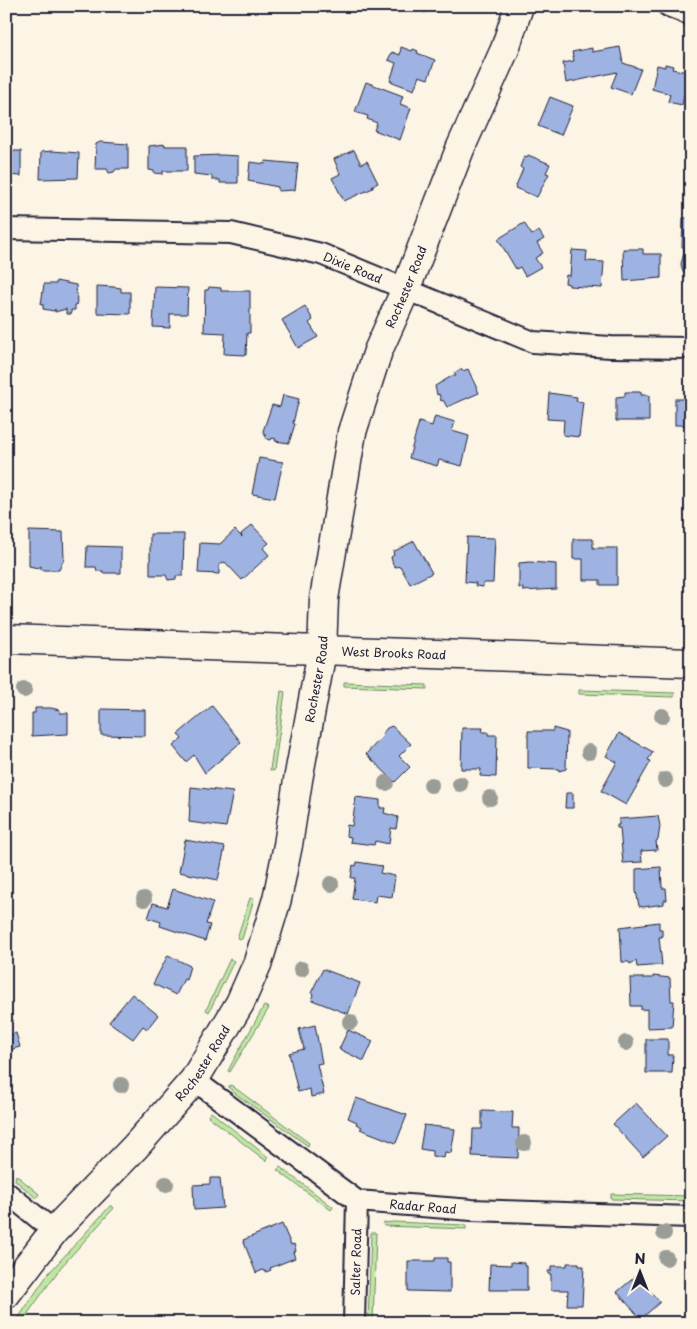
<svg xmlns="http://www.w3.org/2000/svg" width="697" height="1329" font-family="'Playpen Sans',sans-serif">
<rect width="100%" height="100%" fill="#fcf5e5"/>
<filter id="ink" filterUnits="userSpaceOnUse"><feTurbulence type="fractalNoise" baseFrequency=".02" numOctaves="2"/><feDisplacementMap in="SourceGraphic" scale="10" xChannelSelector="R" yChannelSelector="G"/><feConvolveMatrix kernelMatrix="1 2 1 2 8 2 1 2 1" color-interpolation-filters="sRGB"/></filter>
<g filter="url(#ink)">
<g fill="#c0e7a2" stroke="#71846e">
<path d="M344,682L427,685V689L344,686Z"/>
<path d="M579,690L675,693L674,697L579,694Z"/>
<path d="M281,691L285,692L274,771L270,770Z"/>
<path d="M250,898L254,899L242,939L237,938Z"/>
<path d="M230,959L234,961L209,1012L206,1010Z"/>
<path d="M264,1006L269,1008L230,1072L228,1071L232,1063Z"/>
<path d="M231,1085L309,1143L308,1146L236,1094L228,1087Z"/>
<path d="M211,1112L268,1157L266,1161L208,1116Z"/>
<path d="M280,1167L333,1207L331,1210L277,1170Z"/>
<path d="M16,1175L39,1194L36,1198L15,1180Z"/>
<path d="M611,1194L691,1196V1201L611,1199Z"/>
<path d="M111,1205L114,1208L61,1267L21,1323H15L48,1274Z"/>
<path d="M393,1222L466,1225V1229L384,1226L383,1223Z"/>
<path d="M371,1233H376L373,1323H368Z"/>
</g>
<g fill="#9eb3e1" stroke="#22223b">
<path d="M422,6H440L424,13Z"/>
<path d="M401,47L412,51L413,49L418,51L417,53L435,60L428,79L419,76L414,90L390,81L396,63L388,60L392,52L400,55Z"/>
<path d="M620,47L623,63L641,69L631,94L611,87L617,72L566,83L563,63L574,61L572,52L592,48V52Z"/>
<path d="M665,64L673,66L672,69L689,72L682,105L668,102L670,94L652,89L657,65L665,67Z"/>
<path d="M366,82L403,96L400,104L411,108L400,140L374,130L377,123L367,119L368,116L355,112Z"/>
<path d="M550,97L573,106L561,135L538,126Z"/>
<path d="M100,142L128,144V169H116L114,172L109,173L107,169H95L96,144Z"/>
<path d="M165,144V146H187V171H163V174L154,173V171L149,170V146Z"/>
<path d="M354,150L361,164L367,161L378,183L372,186L373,188L344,201L332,178L340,174L334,159Z"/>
<path d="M6,151H21V176L6,175Z"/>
<path d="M52,151L79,153L78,178L40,179L41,152Z"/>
<path d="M222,155L238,156V183H220V180H212V176L194,174V156Z"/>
<path d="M528,155L550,164L546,173L549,174L537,197L515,188L523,169L520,167L524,157L527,158Z"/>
<path d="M266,161L298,164L295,190L278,191V187L248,181L250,162L265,164Z"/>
<path d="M683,218H691V273L683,272L681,264L684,253V247H682Z"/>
<path d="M524,223L532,235L539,231L544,239L537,243L543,253L535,258L541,267L525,276L520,267L516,269L498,239Z"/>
<path d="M623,249H643V254H661V278L624,281Z"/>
<path d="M572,250L587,251L586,261L604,262L602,288L569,286V284L565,283L566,275L570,276Z"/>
<path d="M56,281L76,285L77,305H75V310H71V314H66V309L55,312V309L54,311L43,309V304H41L44,284H56Z"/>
<path d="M97,286L114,287L121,288V292H130V314L97,313Z"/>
<path d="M155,287L188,288L187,314H170V328L153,327Z"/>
<path d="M209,287L221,288V291H250V333H247L246,355L224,354L225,333L204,332L205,290H208Z"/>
<path d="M305,306L313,320L309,323L318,337L298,348L282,320Z"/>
<path d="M462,369L463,371L468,369L479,393L447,407L443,400L441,401L439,394L437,395L435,386L452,376H456L454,373Z"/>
<path d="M625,392H641V395H649V421H616V397L625,396Z"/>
<path d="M549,393L577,397L576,401L583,402L579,437L563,435L564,420L547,419Z"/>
<path d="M283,395L299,399L293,423L295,424L289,443L275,441L276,439L272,438L271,440L267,439L263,431L272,405L280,407Z"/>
<rect x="675" y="399" width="16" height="26"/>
<path d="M435,416L455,422L452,431L469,436L462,466L439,460L437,466L409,458L419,422L432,426Z"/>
<path d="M259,458L283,462L275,498L252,494Z"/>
<path d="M252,525L269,543L263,548L269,555L242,580L225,562L219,565V574L198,573L200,543L220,544L235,530L242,537L241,534Z"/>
<path d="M29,531L63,532L64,559L59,570H41V566L38,568L29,566Z"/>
<path d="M150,534H184L183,576H176V579L168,580L166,575H150Z"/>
<path d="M467,537L495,538L493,583H483V587L475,586L476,583L465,582Z"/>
<path d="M573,539H593V548H617V585H600V580H583V559H573Z"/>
<path d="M414,541L432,573L410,584L400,566L396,567L393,565L391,557L394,555L393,552Z"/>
<path d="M87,546L121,547V573H103V571H97L96,567H86Z"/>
<path d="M530,562L556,564V589L523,591V588H519V563Z"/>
<path d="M212,706L241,742L205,773L194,755L186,762L173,746L182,739L178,734Z"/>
<path d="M35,708H51L60,710V713H68V734L32,736V713H35Z"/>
<path d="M101,709L145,710V736L101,735Z"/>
<path d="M392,726L411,744L399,756L410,767L395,782L366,754L383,736L382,734L387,728Z"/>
<path d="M462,728H483L482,732H488V735H497L496,777L480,776L481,769H461Z"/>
<path d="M553,728L567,732L566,769L559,771V769L528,768V731H553Z"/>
<path d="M619,733L653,752L648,760L651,761L626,805L601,791L617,762L606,756Z"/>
<path d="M191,787L233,792L226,827L189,822Z"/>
<path d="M566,793H573V808H565Z"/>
<path d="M356,797L380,800V808H385L384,813L398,817L396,829L391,828L389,844L375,841L374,845L350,842L351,837L346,836L347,825L352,826Z"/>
<path d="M658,816L660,826L658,840L656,841L657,850L641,851L642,862L623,863L620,828H617V825H619V819Z"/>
<path d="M185,840L225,847L218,880L179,872Z"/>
<path d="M357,862L382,866L380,873L395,876L392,897L376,895L375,902L352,899L355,878H351L353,865L356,866Z"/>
<path d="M661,867L662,888H666L667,900H664V904L643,907L639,906L636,891V869Z"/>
<path d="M173,889L213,902L206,924L210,925L205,941L160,926L161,922L148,918L153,903L167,907Z"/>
<path d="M659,922V929H662V937H659L662,965L637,967L636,961L630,964L629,962H622L620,927Z"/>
<path d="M168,955L190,966L186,980L184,979L176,995L153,984Z"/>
<path d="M323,969L360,983L348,1014L312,1000L314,994L311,993Z"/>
<path d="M653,976L670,978L671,1001H674L672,1027L647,1028V1009L641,1010V1006H631L630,978H653Z"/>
<path d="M132,994L158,1015L147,1029L143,1026L133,1039L109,1022Z"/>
<path d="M315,1025L322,1063L317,1064L324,1094L311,1097L310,1089L298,1092L289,1053L304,1049L299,1029Z"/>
<path d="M348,1030L373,1041L364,1061L339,1049Z"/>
<path d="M16,1033L20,1047L9,1050L13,1062L6,1064V1036Z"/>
<path d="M646,1039H668V1055H673L672,1073H646Z"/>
<path d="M356,1098L407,1115L396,1143L360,1129L362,1127L356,1124L357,1122L348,1118Z"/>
<path d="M636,1103L667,1136L643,1157L613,1124Z"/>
<path d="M482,1111L513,1112L512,1128H519L518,1158L472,1156L473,1129H482Z"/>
<path d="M424,1125L455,1129L451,1153L445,1152L444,1158L432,1156V1151L420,1149Z"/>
<path d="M210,1178H220L223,1208L194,1210L193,1185L210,1184Z"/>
<path d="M282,1224L291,1245L294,1244L296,1251L293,1252L295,1258L270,1268L271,1270L266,1272L263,1270L256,1273L243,1240Z"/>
<path d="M435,1258H447V1262H450V1292L408,1291V1261H435Z"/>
<path d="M511,1262L524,1263V1266H527V1290H489L490,1264L511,1265Z"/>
<path d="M567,1263H579V1266H584L582,1305H567L568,1290H551V1274H548V1271H551V1266H567Z"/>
<path d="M636,1276L660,1302L641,1319L617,1292Z"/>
</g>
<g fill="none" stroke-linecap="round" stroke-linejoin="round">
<g stroke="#22223b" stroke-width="24">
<g id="street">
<path d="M668,6L691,15"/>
<path id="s1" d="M6,229L231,233L321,254L533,342L611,347L691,348"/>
<path id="s2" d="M194,1080L357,1201L472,1210L691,1217"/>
<path d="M6,1192L54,1231"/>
<path id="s3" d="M354,1323L357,1201"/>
</g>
</g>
<g stroke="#22223b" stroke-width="31">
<g id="secondary">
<path id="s4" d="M6,639L691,663"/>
<path id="s5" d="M6,1294L54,1231L135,1147L194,1080L240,1003L258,962L277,899L288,845L298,780L322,651L324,599L352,432L378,351L405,291L460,149L505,49L519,6"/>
</g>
</g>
<use href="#street" stroke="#fcf5e5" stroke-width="20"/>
<use href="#secondary" stroke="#fcf5e5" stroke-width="28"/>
</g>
<g fill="#9a9c96">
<circle cx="24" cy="690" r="8"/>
<circle cx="662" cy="716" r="8"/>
<circle cx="589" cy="752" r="8"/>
<circle cx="665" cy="780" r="8"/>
<circle cx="386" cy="783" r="8"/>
<circle cx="460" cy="784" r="8"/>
<circle cx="431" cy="785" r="8"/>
<circle cx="490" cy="798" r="8"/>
<circle cx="331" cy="884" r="8"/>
<circle cx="144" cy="899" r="8"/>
<circle cx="301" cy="969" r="8"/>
<circle cx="350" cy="1022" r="8"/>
<circle cx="626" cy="1043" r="8"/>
<circle cx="121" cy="1085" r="8"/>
<circle cx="524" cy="1143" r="8"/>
<circle cx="166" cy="1184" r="8"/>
<circle cx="664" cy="1233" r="8"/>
<circle cx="666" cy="1258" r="8"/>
</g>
</g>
<g text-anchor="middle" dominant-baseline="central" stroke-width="4" stroke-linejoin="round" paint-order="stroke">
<g font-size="12" fill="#22223b" stroke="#fcf5e5">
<text stroke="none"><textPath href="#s1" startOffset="352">Dixie Road</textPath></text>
<text stroke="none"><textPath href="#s5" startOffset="1114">Rochester Road</textPath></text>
<text stroke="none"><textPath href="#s4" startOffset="388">West Brooks Road</textPath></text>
<text stroke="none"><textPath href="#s5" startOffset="709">Rochester Road</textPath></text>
<text stroke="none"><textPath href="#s5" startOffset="304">Rochester Road</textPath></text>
<text stroke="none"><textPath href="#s2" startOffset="269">Radar Road</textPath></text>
<text stroke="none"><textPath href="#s3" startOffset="61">Salter Road</textPath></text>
</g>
</g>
<rect width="697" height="1329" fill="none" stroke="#fcf5e5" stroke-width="25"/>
<rect x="12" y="12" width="672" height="1304" fill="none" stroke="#22223b" stroke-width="2" filter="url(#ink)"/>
<g transform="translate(640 1272)" stroke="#fcf5e5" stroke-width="4" paint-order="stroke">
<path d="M0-4L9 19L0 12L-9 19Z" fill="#22223b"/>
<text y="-8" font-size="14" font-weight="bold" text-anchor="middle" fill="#22223b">N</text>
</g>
</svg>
